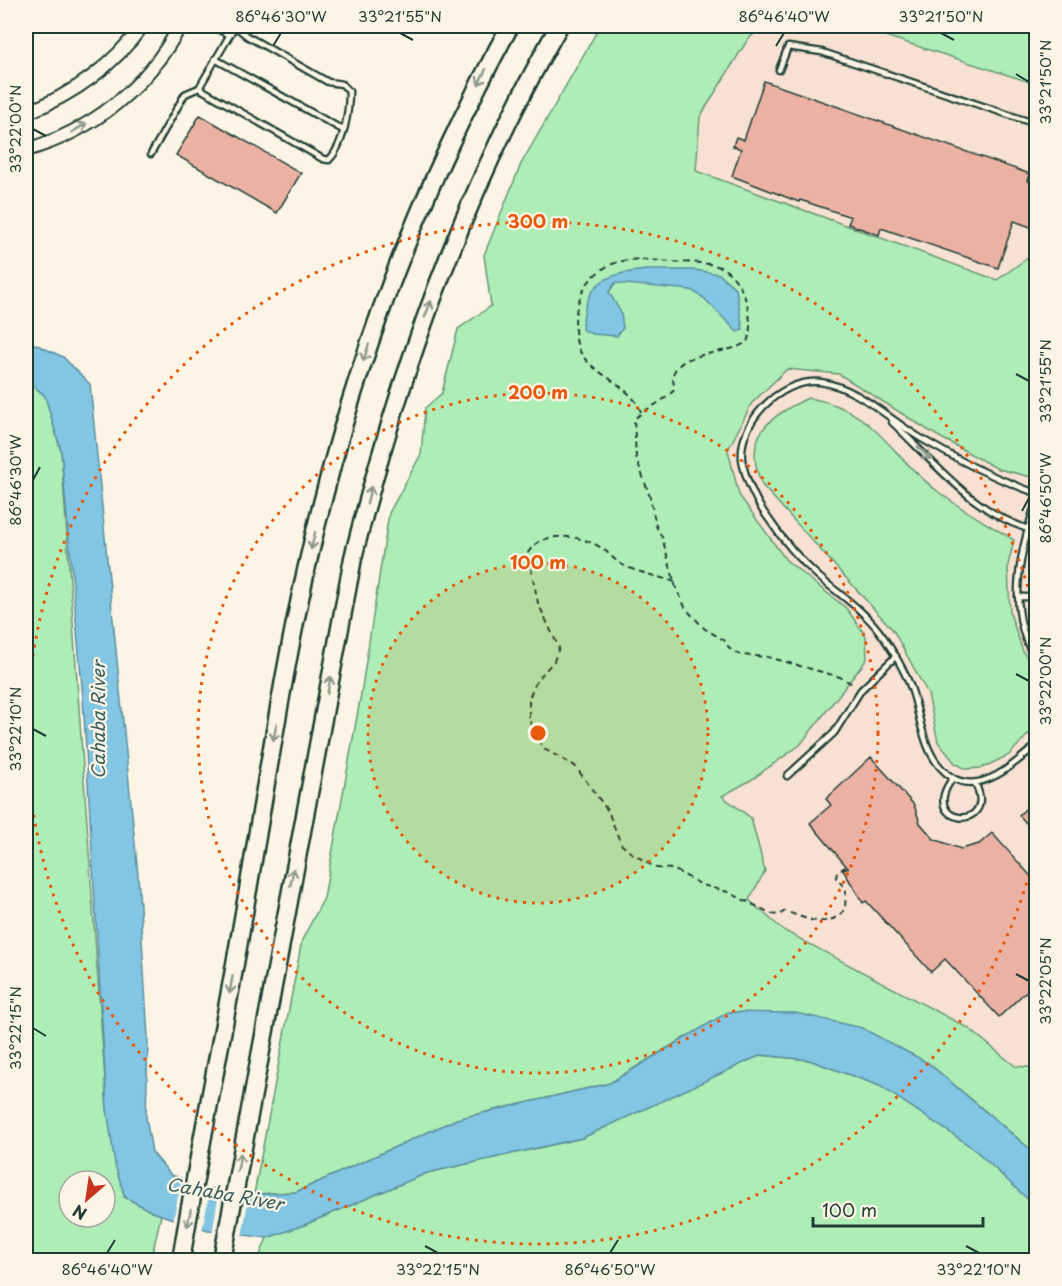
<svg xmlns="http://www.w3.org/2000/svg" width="1062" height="1286" font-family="'Playpen Sans',sans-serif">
<rect width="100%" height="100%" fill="#fcf5e5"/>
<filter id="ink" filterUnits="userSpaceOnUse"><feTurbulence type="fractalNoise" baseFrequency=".0167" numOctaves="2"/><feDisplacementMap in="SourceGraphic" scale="12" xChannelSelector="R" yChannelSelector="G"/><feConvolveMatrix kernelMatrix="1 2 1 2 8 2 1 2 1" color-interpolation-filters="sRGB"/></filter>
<g filter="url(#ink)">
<path fill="#f7e1d2" d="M712,26H1036V1095L699,916L600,254Z"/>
<g fill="#aeeeb6" stroke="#669675" stroke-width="1.5" fill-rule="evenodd">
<path d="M600,26H764L748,39L700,117L696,171L997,280L1029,257L1036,266V478L998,469L936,435L839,374L787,369L752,403L728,450L739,495L786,560L846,608L866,636L867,659L800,745L751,780L722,796L751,818L765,871L749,900L783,930L968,1028L1015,1066L1036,1068V1154L928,1063L685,1037L610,1083L457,1119L296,1192L254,1194L302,940L324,898L360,700L389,513L421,454L425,408L442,393L458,329L491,306L484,255L521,164Z"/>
<path d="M854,26H1029L1036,28V84Z"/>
<path d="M26,379L45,396L61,451L107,1109L124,1197L161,1215L151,1260H26ZM69,1181H105V1217H69Z"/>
<path d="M808,398C875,408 889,454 936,490C960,509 988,524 1014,540L1008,565L1010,613L1023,652L1036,670V726L1009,755L982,768L966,769L955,763L938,742L928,694L893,630L762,485C742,437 767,417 808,398Z"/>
<path d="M760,1055L809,1060L880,1086L973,1148L1036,1206V1260H258L267,1238L304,1225L427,1173L582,1138Z"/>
</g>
<g fill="#82c6e3" stroke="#5a8f9d" stroke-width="1.5">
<path d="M646,270H695L719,274L736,289L743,330L737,332L704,298L691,290L615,283L609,292L621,313L623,328L617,336L592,334L582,329C585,283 603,274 646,270Z"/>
<path d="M26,340L63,357L90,384L138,875L148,1037L146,1118L152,1152L171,1175L214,1189L260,1194L296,1192L457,1119L610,1083L728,1012L796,1013L862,1028L928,1063L1036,1154V1207L973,1148L880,1086L809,1060L761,1055L582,1138L427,1173L304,1225L267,1238L208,1230L152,1212L125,1197L115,1165L107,1109L83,698L61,451L45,396L26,379Z"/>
</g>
<g fill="#fcf5e5">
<path d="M182,1176L211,1185L202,1231L173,1222Z"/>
<path d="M220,1187L250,1190L242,1237L212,1234Z"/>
</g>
<g fill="#ebb2a4" stroke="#1f3d34" stroke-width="1.5">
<path d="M764,81L1030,174L1028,181L1036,184V229L1014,221L998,268L881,228L879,235L848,224L851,217L800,200L799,202L732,176L741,149L733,146L736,137L744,140Z"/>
<path d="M200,115L301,173L277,213L176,155Z"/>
<path d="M871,757L914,805L920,823L934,839L961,849L979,844L992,833L1036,882V982L999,1017L945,959L931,972L866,901L863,903L843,870L848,868L810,823L831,805L826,799Z"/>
<path d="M1036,799V834L1019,815Z"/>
</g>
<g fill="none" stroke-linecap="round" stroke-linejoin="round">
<g stroke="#1f3d34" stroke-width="9">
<g id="service">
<path d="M212,26L229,35"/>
<path d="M215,59L343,130"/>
<path d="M779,70L788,47L822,52L1036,124"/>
<path d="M151,154L185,94L199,88L235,26L247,36L328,82L342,84L349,91C349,111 344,145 329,160L323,159L199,88"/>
<path d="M892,422C935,463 977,517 1036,531"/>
<path d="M1036,493C996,479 959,461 922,439C889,420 859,387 820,382C780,378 734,425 743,465C747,482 757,504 768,518C782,539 800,560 818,576C842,597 866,611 884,638C896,656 907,674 913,694C922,724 924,760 953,778C982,795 1017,762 1036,745"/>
<path d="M1036,503C1019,554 1006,612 1036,660"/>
<path d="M1018,597H1036"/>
<path d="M787,776L834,733L861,690L896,656"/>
<path d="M953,778C916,826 1000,833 975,783"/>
</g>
</g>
<g stroke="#1f3d34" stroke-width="16">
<g id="tertiary">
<path d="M26,113C72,95 113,66 142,26"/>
<path d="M26,150C93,131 147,87 180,26"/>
</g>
</g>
<g stroke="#1f3d34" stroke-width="21">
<g id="motorway">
<path d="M181,1260C199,1150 222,1040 241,930C267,784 287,636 325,492C367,329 429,173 510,26"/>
<path d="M222,1260L353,558C399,373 464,192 559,26"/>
</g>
</g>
<g stroke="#1f3d34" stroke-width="2" stroke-dasharray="6 4.5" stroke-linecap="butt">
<path d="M641,412C629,379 581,374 576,339C571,307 584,272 618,262C635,257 655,261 673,262C688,263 708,261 722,268C744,279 756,321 747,342C727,356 684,350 674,372C671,378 675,384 674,390C660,405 643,409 634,420L636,457L650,497L656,526L662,537L676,588L686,609L705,629L724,640L730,649L740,655L768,657L840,677L854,685"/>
<path d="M675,582C658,576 637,573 621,564C614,560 610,554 603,549C584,535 541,529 528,553L538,603L559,648L554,661L537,680L529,698V717L533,732L544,749L575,766L608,811L621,844L630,852L656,868L673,869L702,885L728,892L772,914L779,915L785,911C805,918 828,931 845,909L846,889L836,878L837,872L847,866"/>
</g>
<use href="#service" stroke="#fcf5e5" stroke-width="4.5"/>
<use href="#tertiary" stroke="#fcf5e5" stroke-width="12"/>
<use href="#motorway" stroke="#fcf5e5" stroke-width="16"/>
</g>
<defs><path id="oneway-shaft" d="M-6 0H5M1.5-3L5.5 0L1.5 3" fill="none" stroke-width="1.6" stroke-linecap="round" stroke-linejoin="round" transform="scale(1.5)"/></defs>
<g stroke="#8e998c">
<use href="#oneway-shaft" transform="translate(482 77) rotate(117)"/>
<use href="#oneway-shaft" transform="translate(79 128) rotate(-31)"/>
<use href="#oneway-shaft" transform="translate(428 309) rotate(-69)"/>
<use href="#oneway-shaft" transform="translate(366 353) rotate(108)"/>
<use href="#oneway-shaft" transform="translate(924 453) rotate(45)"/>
<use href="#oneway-shaft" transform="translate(369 495) rotate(-76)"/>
<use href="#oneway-shaft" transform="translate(313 541) rotate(103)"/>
<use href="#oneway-shaft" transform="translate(329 685) rotate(-79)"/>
<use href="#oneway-shaft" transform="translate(275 732) rotate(100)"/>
<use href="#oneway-shaft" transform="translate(292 877) rotate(-79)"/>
<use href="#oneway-shaft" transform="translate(231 985) rotate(100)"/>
<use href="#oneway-shaft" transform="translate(239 1162) rotate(-80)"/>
<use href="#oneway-shaft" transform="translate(189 1218) rotate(101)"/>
</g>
</g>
<path fill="none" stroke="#1f3d34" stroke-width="2" d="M400,33L413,40M941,33L954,40M273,46L281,33M776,46L784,33M1016,74L1029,82M33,129L46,136M1016,374L1029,381M33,480L40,467M1022,511L1029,498M1016,674L1029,681M33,729L46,736M1016,974L1029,981M33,1028L46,1036M425,1246L438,1253M966,1246L979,1253M107,1253L115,1240M610,1253L618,1240"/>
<circle cx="538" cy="733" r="170" fill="#e8590c" fill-opacity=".12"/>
<g fill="none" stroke="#e8590c" stroke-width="3" stroke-dasharray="3 6">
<circle cx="538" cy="733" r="170"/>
<circle cx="538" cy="733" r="340"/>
<path d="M1036 848A511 511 0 1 1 1036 618"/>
</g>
<g text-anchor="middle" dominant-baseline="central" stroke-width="4.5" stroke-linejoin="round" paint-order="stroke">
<g font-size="18" font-style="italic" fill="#385f60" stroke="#fcf5e5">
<text transform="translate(97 720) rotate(-90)">Cahaba River</text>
<text transform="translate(225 1193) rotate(10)">Cahaba River</text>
</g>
</g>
<circle cx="538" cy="733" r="9" fill="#e8590c" stroke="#fcf5e5" stroke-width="3"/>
<g font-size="18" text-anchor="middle" font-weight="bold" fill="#e8590c" stroke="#fcf5e5" stroke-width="4.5" stroke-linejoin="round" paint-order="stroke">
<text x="538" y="228">300 m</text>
<text x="538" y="399">200 m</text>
<text x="538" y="569">100 m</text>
</g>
<rect width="1062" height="1286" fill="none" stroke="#fcf5e5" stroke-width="66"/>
<g transform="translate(87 1199) rotate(209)"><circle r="28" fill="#fcf5e5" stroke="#a4ab9e" stroke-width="1.5"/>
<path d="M0-4.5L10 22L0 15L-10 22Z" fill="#c8321e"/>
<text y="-9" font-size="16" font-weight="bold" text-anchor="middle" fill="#1f3d34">N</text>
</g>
<path d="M813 1217v9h170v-9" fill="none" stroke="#1f3d34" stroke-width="3"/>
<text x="822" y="1217" font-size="18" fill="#1f3d34" stroke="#fcf5e5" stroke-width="4.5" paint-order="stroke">100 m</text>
<rect x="33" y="33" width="996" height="1220" fill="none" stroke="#1f3d34" stroke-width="2"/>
<g font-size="15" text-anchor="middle" fill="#1f3d34">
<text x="281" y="22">86°46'30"W</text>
<text x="400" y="22">33°21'55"N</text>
<text x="784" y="22">86°46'40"W</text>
<text x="941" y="22">33°21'50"N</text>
<text transform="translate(1046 82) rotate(-90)" y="5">33°21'50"N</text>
<text transform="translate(16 129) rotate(-90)" y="5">33°22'00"N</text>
<text transform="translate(1046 381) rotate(-90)" y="5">33°21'55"N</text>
<text transform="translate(16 480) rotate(-90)" y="5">86°46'30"W</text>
<text transform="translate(1046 498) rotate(-90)" y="5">86°46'50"W</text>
<text transform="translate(1046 681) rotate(-90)" y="5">33°22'00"N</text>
<text transform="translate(16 729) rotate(-90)" y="5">33°22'10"N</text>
<text transform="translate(1046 981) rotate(-90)" y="5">33°22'05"N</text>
<text transform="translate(16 1028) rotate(-90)" y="5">33°22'15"N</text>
<text x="107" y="1275">86°46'40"W</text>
<text x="438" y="1275">33°22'15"N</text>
<text x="610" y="1275">86°46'50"W</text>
<text x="979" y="1275">33°22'10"N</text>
</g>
</svg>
